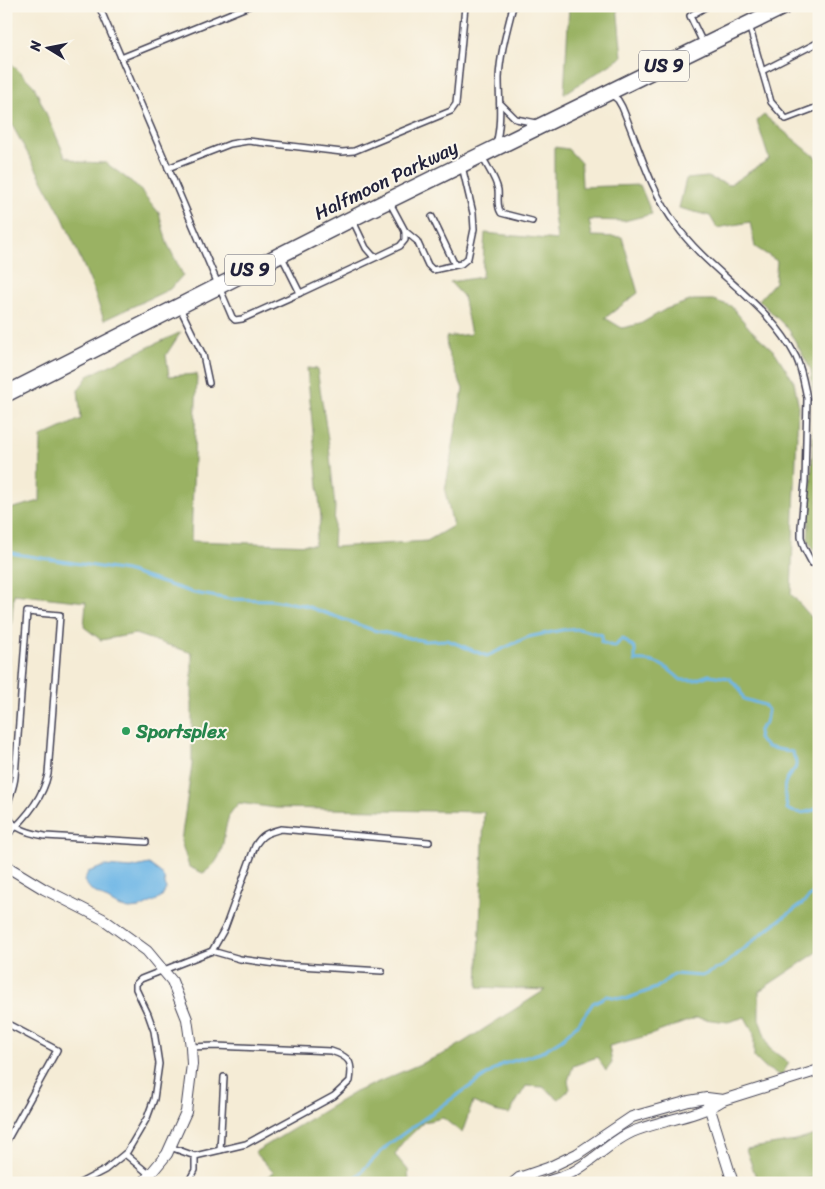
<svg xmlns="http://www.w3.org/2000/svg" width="825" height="1189" font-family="Sriracha,sans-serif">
<rect width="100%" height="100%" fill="#fbf7ec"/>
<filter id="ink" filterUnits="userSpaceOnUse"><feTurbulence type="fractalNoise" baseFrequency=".02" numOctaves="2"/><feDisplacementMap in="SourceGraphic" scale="10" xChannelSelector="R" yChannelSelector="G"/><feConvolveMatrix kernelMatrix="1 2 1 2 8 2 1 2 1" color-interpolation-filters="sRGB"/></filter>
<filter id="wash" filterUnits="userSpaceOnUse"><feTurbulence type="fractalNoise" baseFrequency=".0096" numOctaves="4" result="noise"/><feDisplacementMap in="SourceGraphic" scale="20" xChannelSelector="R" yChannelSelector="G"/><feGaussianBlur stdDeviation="1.12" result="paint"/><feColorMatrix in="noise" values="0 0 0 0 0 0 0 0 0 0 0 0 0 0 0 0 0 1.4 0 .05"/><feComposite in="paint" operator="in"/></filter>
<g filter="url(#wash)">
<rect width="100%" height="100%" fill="#f5ecd6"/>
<g fill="#9ab263" stroke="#5e6a4f">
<path d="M569,6H617L622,57L564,94Z"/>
<path d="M6,58L34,86L65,156L79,162L106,163L137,186L159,213L167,243L183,275L170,289L104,320L91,283L63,218L6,114Z"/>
<path d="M764,115L819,160V182L816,184L813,201L819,208V551L817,555L808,541L815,409L811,370L789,330L759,300L775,282L777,261L755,247L750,222L717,228L710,216L679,208L686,179L708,177L729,185L769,159L757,121Z"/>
<path d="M554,147L568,149L581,163L582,187L640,185L652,214L624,221L589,220L592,236L622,237L638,293L605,318L622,328L640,324L666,309L693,300H713L731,306L750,329L775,352L794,382L798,403L791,594L819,626V951L759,991V1019L769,1048L789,1063L781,1076L764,1067L754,1057V1034L745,1017L728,1022L696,1018L650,1035L609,1046L612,1063L606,1071L597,1057L573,1066L568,1081L570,1089L559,1099L543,1087L526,1086L509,1114L494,1111L473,1102L462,1133L443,1118L424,1122L402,1143L395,1155L408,1170L409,1183H255L274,1173L255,1152L355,1092L448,1052L545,990L478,987L484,812L276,808L239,803C236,807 231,811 229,816C221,838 227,859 203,873L189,867L181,841L192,765V653L135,634L101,640L84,627L86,602L14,594L6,686V510L40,501L41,437L81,419L78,390L89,375L181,332L166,355L169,376L197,374L191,541L314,545L321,519L307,368L317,369L329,446L335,507L333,547L427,541L453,526L445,491L463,389L447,350L446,337L471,334L463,296L450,282L482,277L485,233L557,240L554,214Z"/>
<path d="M819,1134V1176L792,1183H758L746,1149L795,1141Z"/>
</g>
<path fill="#6fb7e6" stroke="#486c90" d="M149,864L161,873L164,878L166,889L161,898L140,908L129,909L118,906L91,890L84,881L88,872L105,866L131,868Z"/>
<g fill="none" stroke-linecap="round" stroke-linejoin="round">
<g stroke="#6fb7e6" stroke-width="3">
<path d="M6,551L16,554L126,571L194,593L229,599L272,600L303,605L373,630L400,636L425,641L447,640L487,656L528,637L562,630L579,629L602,635L601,642L615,647L622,638L635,649V661C656,659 666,666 681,680H695L709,675L729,678L739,688L744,699L764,705L768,710L766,722L759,730L758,739L767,747L792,752C803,773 789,768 785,784C783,790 787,802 787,809C799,815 807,813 819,808"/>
<path d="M350,1183L389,1144L450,1100L503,1064L540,1053L562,1039L579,1023L593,1003L607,996L626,999L656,988L674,974L702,976L723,966L770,927L802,904L819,888"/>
</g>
</g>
</g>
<g filter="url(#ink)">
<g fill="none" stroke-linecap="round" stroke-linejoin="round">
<g stroke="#424052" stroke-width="8">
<g id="service">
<path d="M99,6L232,317L235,320L242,319L300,293"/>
<path d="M749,25L771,102L786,119L815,108"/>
<path d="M703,43L690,16L707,6"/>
<path d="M121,58L249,6"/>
<path d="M762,71L819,42"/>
<path d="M610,93L618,100L622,107C639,147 650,190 676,225C710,273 769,303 796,357C802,370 804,384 807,398L805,482L801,527V537L804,548L812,563"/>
<path d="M500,103L516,119L536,123"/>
<path d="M496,144C502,122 499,100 499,78C500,54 507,30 513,6"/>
<path d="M482,156C487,167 496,178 498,190C499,199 496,205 501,213L532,221"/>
<path d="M168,168L230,144L248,141L342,152L354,151L451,111L456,104L465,6"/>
<path d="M432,217L455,265"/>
<path d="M353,221L366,248L373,256L377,257L400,246L405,240V231L390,203"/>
<path d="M405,231L417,241L428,265L433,270L461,264L468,258L474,229L473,213L462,166"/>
<path d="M282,257L300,293L377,257"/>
<path d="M180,308L203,355L209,383"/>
<path d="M6,836C24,820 43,798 48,774L60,615L27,612L15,777C14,787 10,795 8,804C3,827 28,833 45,836L146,842"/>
<path d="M212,951L240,959L283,965L382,971"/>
<path d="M6,1023L57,1050L6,1142"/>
<path d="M170,1147L195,1156L246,1144L334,1096L350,1081C353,1062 350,1057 331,1051L215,1046L191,1047"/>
<path d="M220,1150L224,1077"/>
<path d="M125,1154L150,1175"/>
<path d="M80,1183L105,1170L127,1152L147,1118L154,1099L159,1064L154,1031L148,1014L136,989V984L141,979L212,951L225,928L255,846C262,834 267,833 281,829L429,842"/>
<path d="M188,1183L195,1170V1156"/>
</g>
</g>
<g stroke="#424052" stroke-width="12">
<g id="minor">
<path d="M6,864L11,869L44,889L103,919L147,951L172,981L187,1019L191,1047L192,1064L186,1112L167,1154L143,1183"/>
<path d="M708,1103L733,1183"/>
<path d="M513,1183L519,1178L548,1168L577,1154L632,1117L689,1101L707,1098L723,1100"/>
<path d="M544,1183C553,1179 564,1177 573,1172C595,1160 613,1139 637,1130C666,1119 697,1117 723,1100L819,1070"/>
</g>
</g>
<g stroke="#424052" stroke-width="18">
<path id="primary" d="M6,394L371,209L785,6"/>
</g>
<use href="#service" stroke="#fff" stroke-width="5"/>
<use href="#minor" stroke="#fff" stroke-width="10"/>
<use href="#primary" stroke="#fff" stroke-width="15"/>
</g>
</g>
<circle fill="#2e9e5b" stroke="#fbf7ec" stroke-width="2" cx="126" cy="731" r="5"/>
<g text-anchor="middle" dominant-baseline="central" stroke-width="4" stroke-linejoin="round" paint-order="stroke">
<g fill="#fbf7ec" stroke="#636270" stroke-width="1">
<rect x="639" y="50.5" width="50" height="31" rx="4"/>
<rect x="225" y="254.5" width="50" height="31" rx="4"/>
</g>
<g font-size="18" font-weight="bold" fill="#22223b">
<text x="664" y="66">US 9</text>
<text x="250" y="270">US 9</text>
</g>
<g font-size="19" fill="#22223b" stroke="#fbf7ec">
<text transform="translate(386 180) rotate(-26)">Halfmoon Parkway</text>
</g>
<g font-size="19" font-weight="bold" fill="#27864d" stroke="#fbf7ec" text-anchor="start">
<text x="136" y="731">Sportsplex</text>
</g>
</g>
<rect width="825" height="1189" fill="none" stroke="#fbf7ec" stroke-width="25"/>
<g transform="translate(48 48) rotate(280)" stroke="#fbf7ec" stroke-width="4" paint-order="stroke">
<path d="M0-4L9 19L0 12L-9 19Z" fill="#22223b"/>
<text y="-8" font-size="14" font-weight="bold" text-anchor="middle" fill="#22223b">N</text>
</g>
</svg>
